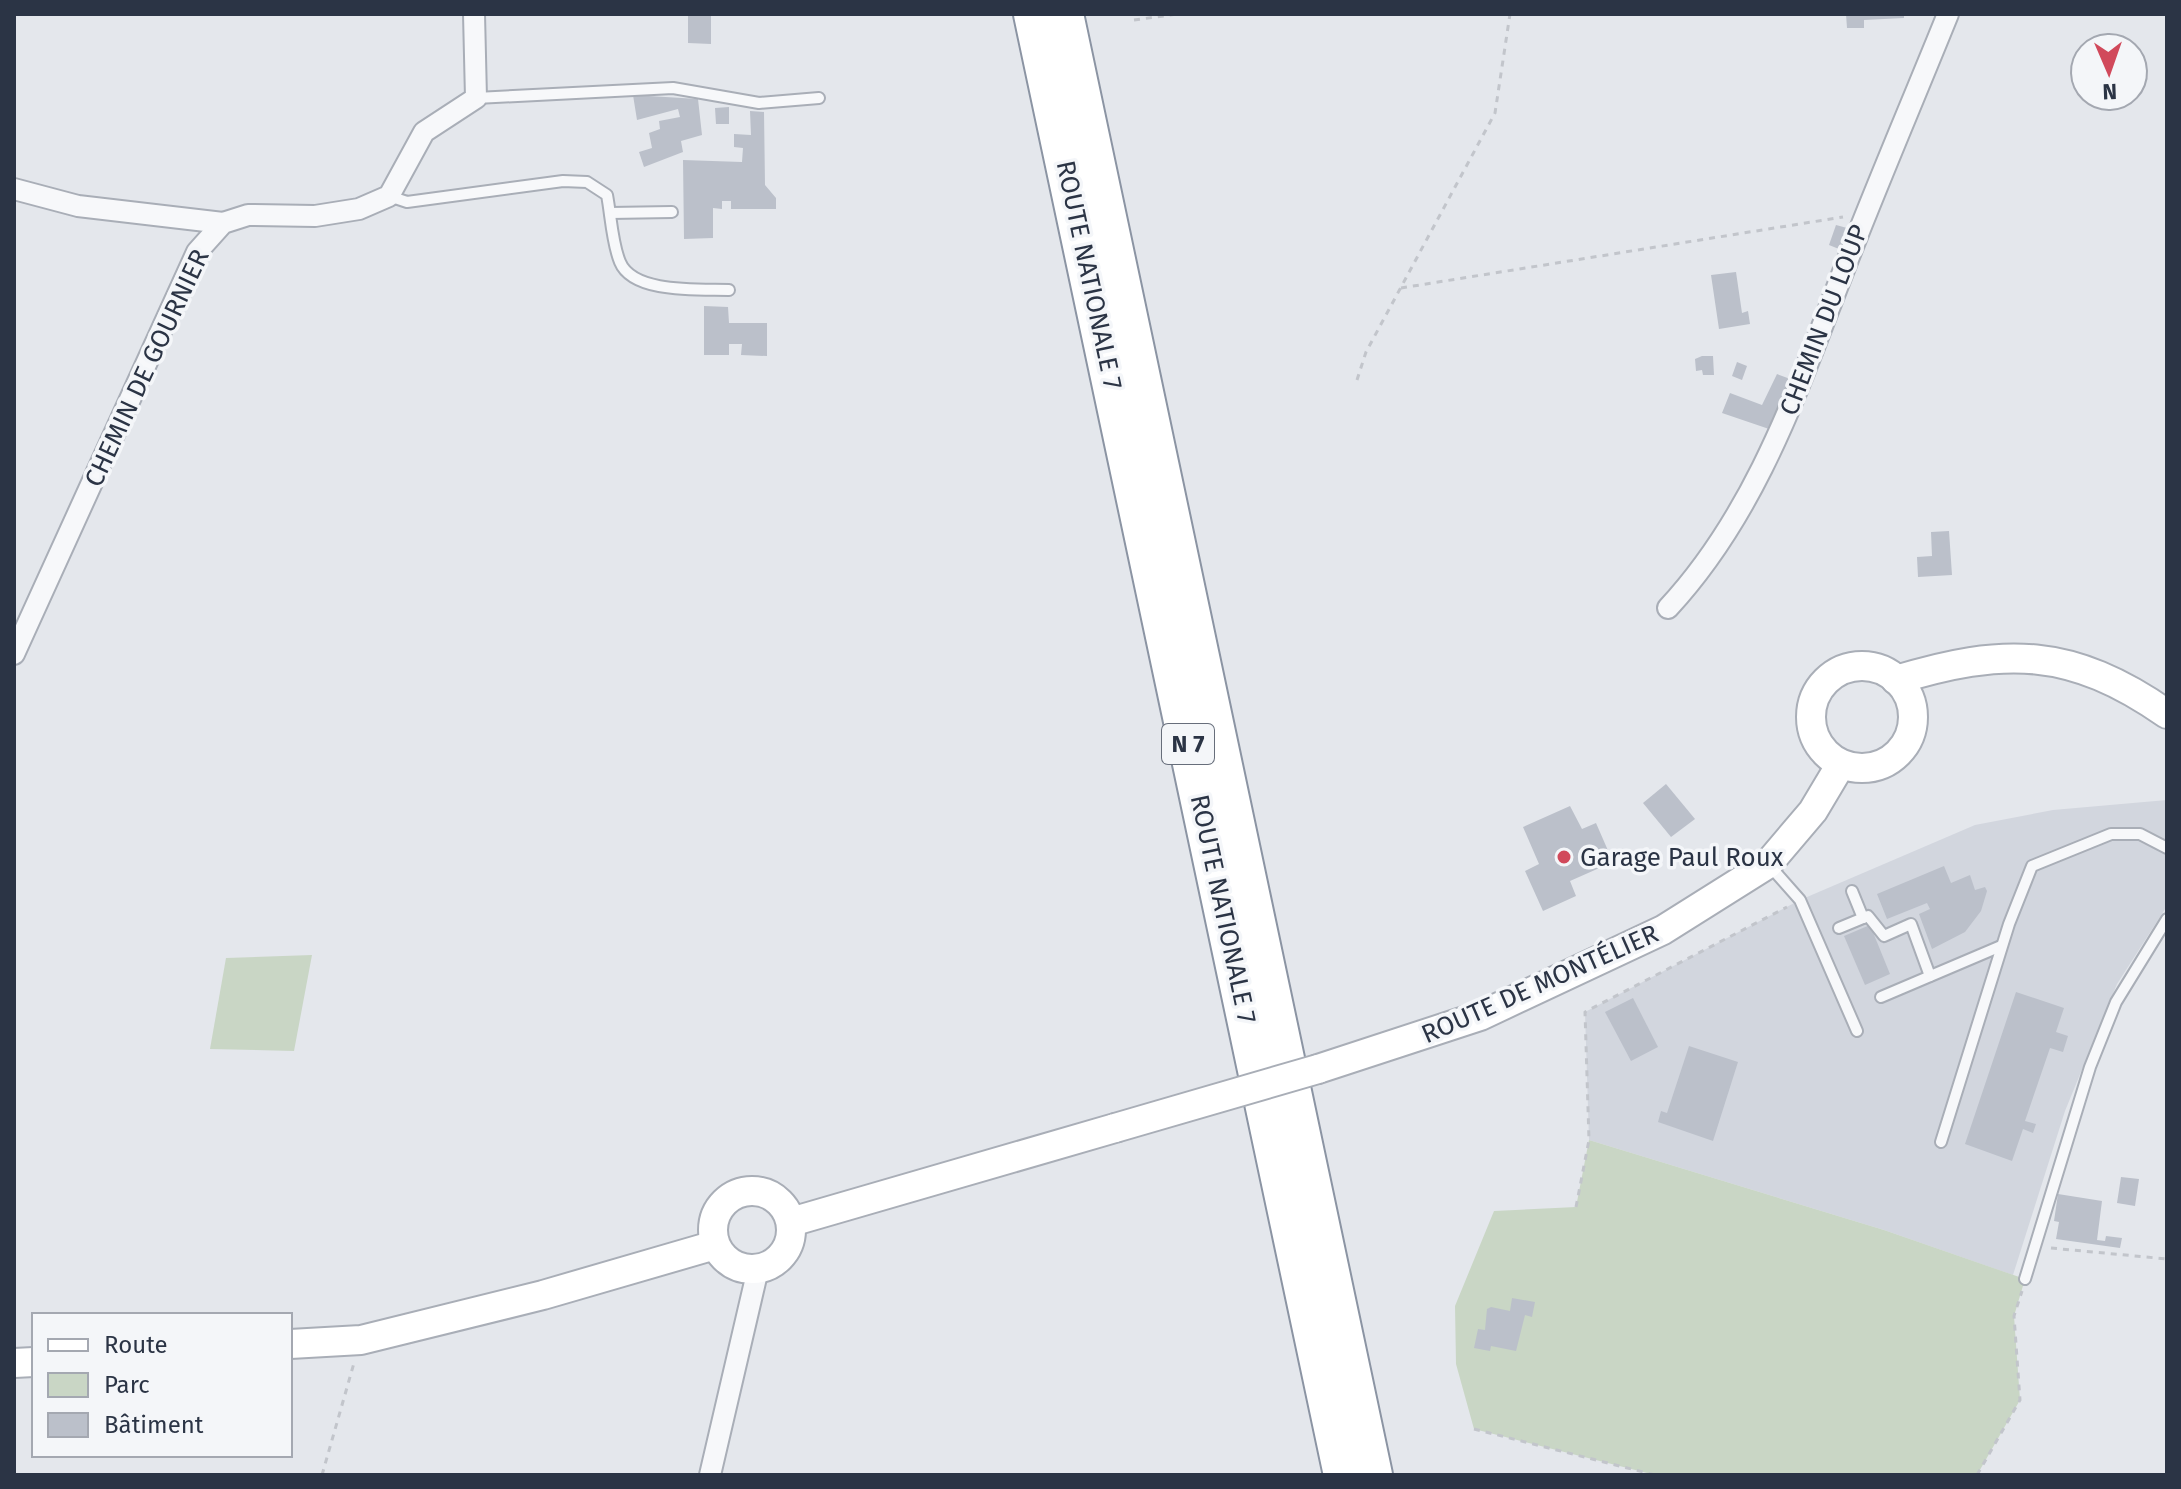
<svg xmlns="http://www.w3.org/2000/svg" width="2181" height="1489" font-family="'Fira Sans',sans-serif">
<rect width="100%" height="100%" fill="#e4e7ec"/>
<path fill="#d2d6de" d="M2167,800V906L2117,984L2065,1111L2013,1275L1884,1230L1589,1140L1585,1012L1800,900L1975,825L2053,810Z"/>
<g fill="#c9d6c5">
<path d="M312,955L294,1051L210,1049L226,958Z"/>
<path d="M1589,1140L1884,1230L2025,1279L2014,1316L2020,1400L1977,1475H1655L1474,1429L1456,1364L1455,1306L1494,1211L1576,1207Z"/>
</g>
<g fill="#bbc0ca">
<path d="M688,14H711V44L688,43Z"/>
<path d="M1846,14H1904V18L1864,20V28H1847Z"/>
<path d="M633,95L698,99L702,135L681,141L683,152L644,167L639,152L652,148L649,133L660,129L659,121L680,117L678,109L637,120Z"/>
<path d="M729,107V124H716L715,108Z"/>
<path d="M750,111L764,112L765,185L776,198V209H731V201H722V209L713,208V238L684,239L683,160L742,162L743,148L734,147V134L751,135Z"/>
<path d="M1836,225L1847,228L1839,249L1829,245Z"/>
<path d="M1736,272L1742,313L1748,311L1750,324L1719,329L1711,275Z"/>
<path d="M704,306L728,307L729,323H767V356L741,355L742,344H729V355H704Z"/>
<path d="M1702,356H1713L1714,375H1703L1702,370L1696,371L1695,359Z"/>
<path d="M1737,362L1747,366L1742,380L1732,376Z"/>
<path d="M1777,374L1793,380L1772,430L1722,413L1730,393L1762,405Z"/>
<path d="M1949,531L1952,575L1918,577L1917,557L1932,556L1931,532Z"/>
<path d="M1666,784L1695,819L1671,837L1643,803Z"/>
<path d="M1570,806L1582,829L1596,823L1613,862L1570,881L1576,896L1543,911L1525,871L1539,864L1523,827Z"/>
<path d="M1944,866L1951,883L1970,875L1975,890L1985,887L1987,891L1981,911L1965,932L1932,949L1919,914L1930,909L1927,903L1887,919L1877,894Z"/>
<path d="M1870,925L1890,974L1865,985L1844,936Z"/>
<path d="M2016,992L2064,1008L2056,1032L2068,1036L2063,1052L2050,1048L2025,1121L2036,1124L2033,1133L2023,1129L2012,1161L1965,1144Z"/>
<path d="M1633,998L1658,1047L1631,1061L1605,1012Z"/>
<path d="M1689,1046L1738,1062L1713,1141L1658,1122L1661,1111L1667,1113Z"/>
<path d="M2121,1177L2139,1179L2135,1206L2117,1203Z"/>
<path d="M2058,1194L2102,1201L2097,1240L2105,1241L2106,1236L2122,1238L2120,1248L2056,1239L2059,1222L2054,1221Z"/>
<path d="M1512,1298L1535,1302L1532,1317L1525,1315L1516,1351L1491,1346L1490,1351L1474,1348L1478,1329L1485,1330L1487,1309L1491,1307L1510,1311Z"/>
</g>
<g fill="none" stroke-linecap="round" stroke-linejoin="round">
<g stroke="#a9aeb7" stroke-width="14">
<g id="lane">
<path d="M476,98L673,88L759,103L819,98"/>
<path d="M389,196L407,202L563,181L587,182L607,195C611,216 612,243 620,262C633,294 700,289 729,290"/>
<path d="M610,213L672,212"/>
<path d="M1769,865L1800,900L1857,1031"/>
<path d="M1852,891L1863,918"/>
<path d="M1839,928L1868,916L1884,936L1911,924L1930,976"/>
<path d="M1881,997L2001,946"/>
<path d="M1941,1142L2009,924L2032,866L2111,834H2140L2167,848"/>
<path d="M2025,1279L2090,1067L2116,1002L2167,919"/>
</g>
</g>
<g stroke="#a9aeb7" stroke-width="24">
<g id="street">
<path d="M14,189L78,206L223,223"/>
<path d="M1668,608C1758,511 1798,387 1845,267C1878,182 1914,98 1948,14"/>
<path d="M14,654L197,252L223,223L248,215L315,216L359,209L389,196L424,132L476,98L474,14"/>
<path d="M710,1475L758,1269"/>
</g>
</g>
<g stroke="#a9aeb7" stroke-width="32">
<g id="secondary">
<circle cx="1862" cy="717" r="51"/>
<path d="M1896,680C2004,647 2071,647 2167,714"/>
<path d="M1318,1069L1480,1016L1663,930L1768,864L1813,811L1841,764"/>
<circle cx="752" cy="1230" r="39"/>
<path d="M791,1222L1115,1128"/>
<path d="M290,1344L361,1340L543,1295L715,1245"/>
<path d="M14,1363L34,1362"/>
</g>
</g>
<g stroke="#8b94a3" stroke-width="42">
<g id="highway">
<path d="M1033,14L1343,1475"/>
<path d="M1064,14L1373,1475"/>
</g>
</g>
<g stroke="#c2c5cb" stroke-width="3" stroke-dasharray="6 6" stroke-linecap="butt">
<path d="M1134,20L1178,14"/>
<path d="M1401,288L1843,217"/>
<path d="M1357,380L1366,352L1495,113L1510,14"/>
<path d="M1576,1207L1589,1140L1585,1012L1787,907"/>
<path d="M2051,1248L2167,1259"/>
<path d="M1474,1429L1655,1475"/>
<path d="M322,1475L354,1363"/>
<path d="M1977,1475L2020,1400L2014,1316L2022,1291"/>
</g>
<use href="#lane" stroke="#f7f8fa" stroke-width="10"/>
<use href="#street" stroke="#f7f8fa" stroke-width="20"/>
<use href="#secondary" stroke="#fff" stroke-width="28"/>
<use href="#highway" stroke="#fff" stroke-width="38"/>
<g stroke="#a9aeb7" stroke-width="32" stroke-linecap="butt">
<path id="secondary-bridge" d="M1115,1128L1318,1069"/>
</g>
<use href="#secondary-bridge" stroke="#fff" stroke-width="28"/>
</g>
<circle fill="#d1495b" stroke="#f4f6f9" stroke-width="3" cx="1564" cy="857" r="8"/>
<g text-anchor="middle" dominant-baseline="central" stroke-width="7" stroke-linejoin="round" paint-order="stroke">
<rect fill="#f4f6f9" stroke="#676e7b" stroke-width="2" x="1162" y="724" width="52" height="40" rx="6"/>
<g font-size="24" font-weight="bold" fill="#2b3445">
<text x="1188" y="744">N 7</text>
</g>
<g font-size="26" fill="#2b3445" stroke="#f4f6f9">
<text transform="translate(1089 275) rotate(78)">ROUTE NATIONALE 7</text>
<text transform="translate(1824 320) rotate(-69)">CHEMIN DU LOUP</text>
<text transform="translate(147 368) rotate(-65)">CHEMIN DE GOURNIER</text>
<text transform="translate(1223 909) rotate(78)">ROUTE NATIONALE 7</text>
<text transform="translate(1540 984) rotate(-24)">ROUTE DE MONTÉLIER</text>
</g>
<g font-size="26" fill="#2b3445" stroke="#f4f6f9" text-anchor="start">
<text x="1580" y="857">Garage Paul Roux</text>
</g>
</g>
<rect width="2181" height="1489" fill="none" stroke="#2b3445" stroke-width="32"/>
<rect x="32" y="1313" width="260" height="144" fill="#f4f6f9" stroke="#a4a8b1" stroke-width="2"/>
<rect x="48" y="1339" width="40" height="12" fill="#ffffff" stroke="#a4a8b1" stroke-width="2"/>
<text x="104" y="1353" font-size="24" fill="#2b3445">Route</text>
<rect x="48" y="1373" width="40" height="24" fill="#c9d6c5" stroke="#a4a8b1" stroke-width="2"/>
<text x="104" y="1393" font-size="24" fill="#2b3445">Parc</text>
<rect x="48" y="1413" width="40" height="24" fill="#bbc0ca" stroke="#a4a8b1" stroke-width="2"/>
<text x="104" y="1433" font-size="24" fill="#2b3445">Bâtiment</text>
<g transform="translate(2109 72) rotate(178)"><circle r="38" fill="#f4f6f9" stroke="#a4a8b1" stroke-width="2"/>
<path d="M0-6L14 30L0 20L-14 30Z" fill="#d1495b"/>
<text y="-12" font-size="22" font-weight="bold" text-anchor="middle" fill="#2b3445">N</text>
</g>
</svg>
